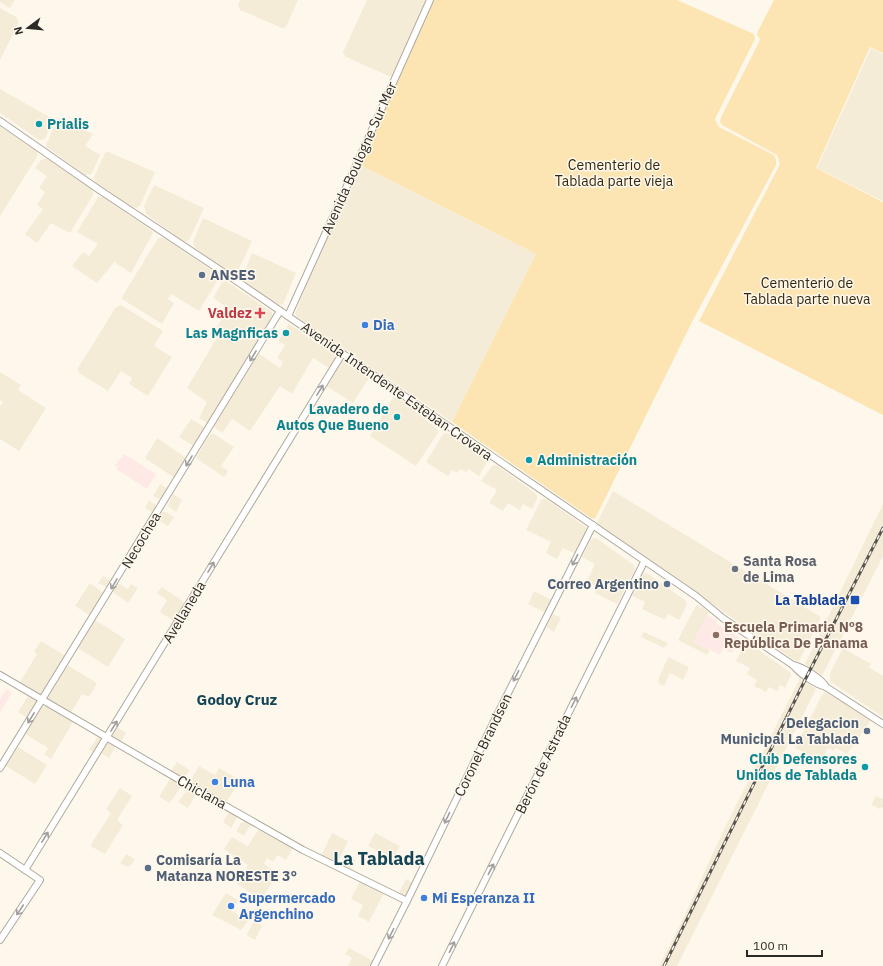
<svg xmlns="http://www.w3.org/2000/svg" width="883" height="966" font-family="'IBM Plex Sans',sans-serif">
<rect width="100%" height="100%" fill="#fef8ec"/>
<g fill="#f5ecd8">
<path d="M0,0H15L10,8L0,2Z"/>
<path d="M240,0H298L287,25L285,28H282L240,10L238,5Z"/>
<path d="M367,0H427L391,77L346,57L344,55L343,52Z"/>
<path d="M0,8L16,17L19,22L0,60Z"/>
<path d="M871,48L883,54V201L817,168Z"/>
<path d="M0,89L53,119L45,139L39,140L0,113Z"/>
<path d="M58,118L93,134L85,146L100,155L92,173L89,175H85L47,147L46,145Z"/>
<path d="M0,126L37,151L38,153L37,157L0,216Z"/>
<path d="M106,151L155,172L140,206L137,208L131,207L95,182L94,177Z"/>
<path d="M46,158L92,189L93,192V195L70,233L51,223L37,243L25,234L43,209L37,205L45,192L39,188L47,176L35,168L41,160Z"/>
<path d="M360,165L536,254L452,422L297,317L295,314L312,271Z"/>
<path d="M154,185L204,208L189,240L184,242L146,214L144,206Z"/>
<path d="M98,197H103L152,231L153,233L131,273L114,262L97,283L72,266L83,252L89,256L98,244L77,232Z"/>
<path d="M203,218L252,241L236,275L234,276L195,248L193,242Z"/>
<path d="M158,238H164L217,274L219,278L199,311L171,294L168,299L174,303L162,324L122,299V297Z"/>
<path d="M252,253L296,273L283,304L278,305L244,283L243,281V275Z"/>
<path d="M226,281L272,312L273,316L209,421L207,423L199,418L207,402L187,388L218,336L214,333L228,308L213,298L222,282Z"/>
<path d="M121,305L163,331L154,346L172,357L148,396L129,384L132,378L121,371L108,391L79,373L78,370V368L116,307Z"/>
<path d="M289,324L333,354L335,359L329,368L313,358L292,394L280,386L250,431L232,419L222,433L215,428L214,425L258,353L280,368L283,362L277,358L285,345L278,341Z"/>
<path d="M343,361L369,378L353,403L326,386L339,364Z"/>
<path d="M0,372L21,385L18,390L46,408L19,451L0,439V406L3,402L0,400Z"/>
<path d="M394,396L397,397L438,430V433L416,466L370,436Z"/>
<path d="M191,419L203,426L205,430L195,447L179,437Z"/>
<path d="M447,433L485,458L487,462L479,476L469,469L466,472L460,469L457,473L452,470L448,476L426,462L443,434Z"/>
<path d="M210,434H214L234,447L221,466L228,471L224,477L196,458Z"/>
<path d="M157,438L189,460L176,479L145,458Z"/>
<path d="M494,465L498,466L535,493L537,496V499L532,509L523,504L520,510L508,503L503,511L489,503L497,490L481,481L492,466Z"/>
<path d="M160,484L169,490L162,500L153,496Z"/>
<path d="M613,491L821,617L799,661H796L600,528L598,526L597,522Z"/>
<path d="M173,494L182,500L176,512L168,506Z"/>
<path d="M543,499H546L587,528L588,531L577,554L563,548L557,559L546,553L551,542L526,530L541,500Z"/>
<path d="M149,500L158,507L154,514L145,508Z"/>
<path d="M883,504V556L822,676L805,664Z"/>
<path d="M162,512H166L174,517L168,526L158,520Z"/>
<path d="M596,538L634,565L635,569L617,604L595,593L598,587L587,581L595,564L582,557L591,539Z"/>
<path d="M647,573L685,600L687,605L679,620L668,614L665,620L642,609L645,602L632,596L643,574Z"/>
<path d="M103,576L112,581L107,587L98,583Z"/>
<path d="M90,583L102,592L104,595L91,616L75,606Z"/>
<path d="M118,583L128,589L131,584L138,588L128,603L114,593L113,590Z"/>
<path d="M162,587L187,604L175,622L160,612L167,600L157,593Z"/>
<path d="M534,591L554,601L548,614L528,604Z"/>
<path d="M697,605L709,612L694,642L710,650L707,655L678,640L695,607Z"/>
<path d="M553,614L561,618L554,632L548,628L547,626Z"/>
<path d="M95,620L125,639L108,667L78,648Z"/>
<path d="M644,632L668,643L664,648L641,637Z"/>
<path d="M41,641L66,656L42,696H40L19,684L37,654L34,652Z"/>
<path d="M746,643H749L791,673V675L785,688L780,685L777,691L769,687L766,692L754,686L757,680L747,674L750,668L736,661Z"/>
<path d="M843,648L871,664L869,667L883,676V717L831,682L830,680V673Z"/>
<path d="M668,657L689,667L683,680L670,673L664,686L659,684L658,680Z"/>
<path d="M67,665L97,683L89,697L82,694L70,714L48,701V698Z"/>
<path d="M800,678L816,689L677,966H659L681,923L726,825Z"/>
<path d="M829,691L871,720L847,754L836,748L834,751L828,748L821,761L795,748L822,695L825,692Z"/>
<path d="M28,696L36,700L37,703L29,719L18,712Z"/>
<path d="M46,705L73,722L51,759L44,754L48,748L25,734L41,708Z"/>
<path d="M117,727L126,733L120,743L113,738L112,736Z"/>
<path d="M98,736L100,738L102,741L95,753L89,750Z"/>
<path d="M108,743H111L116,746L109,758L101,753Z"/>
<path d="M18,747L47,765L35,784L6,766Z"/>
<path d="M177,762L190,770L184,778H181L170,772Z"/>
<path d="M199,766L215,775L219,768L240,780L226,803L193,784L192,778Z"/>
<path d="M171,777L178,781L180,785V788L170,803L159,797Z"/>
<path d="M120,788L132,796L117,820L123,825L105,854L90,846L111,813L106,809Z"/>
<path d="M188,789L197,793L188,808L178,802Z"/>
<path d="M876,796L883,799V807L880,809L871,805Z"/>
<path d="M230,811L235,814L237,818L231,828L223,822Z"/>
<path d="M246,821L252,823L244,836L236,831L241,823Z"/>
<path d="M259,828L292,846V850L286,860L278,855L273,862L267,858L264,864L278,873L262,899L237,884L248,865L224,849L232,837L248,846Z"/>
<path d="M332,833L348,841L337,864L321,856Z"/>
<path d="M375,833L400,846L393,858L368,846Z"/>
<path d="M126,854L135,859L131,865L128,867L120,863Z"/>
<path d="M349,857L355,860L351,868L349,870L344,868Z"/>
<path d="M406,879L414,883L406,897H404L398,895Z"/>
<path d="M360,881L384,893L369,922L358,916L363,905L351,899Z"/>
<path d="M226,893L238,900L232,911L248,921L241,930L212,915Z"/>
<path d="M254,921L262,926L255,940L248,936L247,934Z"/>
<path d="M349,948L375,962L373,966H348L352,958L345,954Z"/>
</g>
<g fill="#ffe9e7">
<path d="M124,454L156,474L147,489L116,469L118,467L115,465Z"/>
<path d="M707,615L717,621L716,623L740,638L732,653L723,649L720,655L694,642Z"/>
<path d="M6,689L12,692L0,713V699Z"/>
</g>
<g fill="#fce5b3">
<path d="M434,0H677L754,34L755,39L715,119L719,127L774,155L776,160V165L692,322L596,517L594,519L591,518L452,422L536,254L360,165Z"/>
<path d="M774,0H883V53L870,47L816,168L883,202V415L699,321L780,164L777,155L722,125L720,122L721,117L759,42L760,39L757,35L758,31Z"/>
</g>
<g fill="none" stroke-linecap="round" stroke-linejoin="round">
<g stroke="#afaa9e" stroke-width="8">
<g id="secondary">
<path d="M0,121L98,189L238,282L696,596L724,619L793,665C800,674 815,684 826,687L883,724"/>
<path d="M288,316L342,197L430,0"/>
<path d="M793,665C803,667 822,679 826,687"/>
<path d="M0,675L185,783L303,850L407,901"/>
<path d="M0,768L280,311"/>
<path d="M0,853L40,880L0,940"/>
<path d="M25,870L342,354"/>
<path d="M374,966L407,901L499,711L593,525"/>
<path d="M442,966L644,562"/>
</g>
</g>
<use href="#secondary" stroke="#fff" stroke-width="6"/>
<g stroke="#585550" stroke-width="3">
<path id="rail" d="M664,966L807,676L883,528"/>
</g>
<use href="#rail" stroke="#fef8ec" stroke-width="1.5" stroke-dasharray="4.5" stroke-linecap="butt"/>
</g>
<defs><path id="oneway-shaft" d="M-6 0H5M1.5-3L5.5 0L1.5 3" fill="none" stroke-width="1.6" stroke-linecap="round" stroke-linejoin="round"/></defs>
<g stroke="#a09f9d">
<use href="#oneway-shaft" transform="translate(253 356) rotate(121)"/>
<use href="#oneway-shaft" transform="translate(320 390) rotate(-58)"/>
<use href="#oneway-shaft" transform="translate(189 461) rotate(121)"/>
<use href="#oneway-shaft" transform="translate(575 560) rotate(117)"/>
<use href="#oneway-shaft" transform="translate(211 567) rotate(-59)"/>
<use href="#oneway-shaft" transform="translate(114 584) rotate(121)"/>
<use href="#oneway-shaft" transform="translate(516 676) rotate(117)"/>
<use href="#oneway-shaft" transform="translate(574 702) rotate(-63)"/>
<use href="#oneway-shaft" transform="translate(31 718) rotate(122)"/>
<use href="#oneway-shaft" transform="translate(114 726) rotate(-58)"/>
<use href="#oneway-shaft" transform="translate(447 818) rotate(116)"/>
<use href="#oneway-shaft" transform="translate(45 837) rotate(-58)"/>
<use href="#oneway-shaft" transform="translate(491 869) rotate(-63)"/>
<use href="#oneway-shaft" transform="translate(20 910) rotate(124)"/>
<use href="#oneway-shaft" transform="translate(391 934) rotate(117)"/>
<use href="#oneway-shaft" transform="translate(452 947) rotate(-64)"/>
</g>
<g fill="#0f9aa8" stroke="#fef8ec" stroke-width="1.5">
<circle cx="39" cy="124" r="4"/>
<circle cx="286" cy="333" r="4"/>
<circle cx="397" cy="417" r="4"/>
<circle cx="529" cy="460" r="4"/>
<circle cx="865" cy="767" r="4"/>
</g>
<g fill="#5c6f8a" stroke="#fef8ec" stroke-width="1.5">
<circle cx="202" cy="275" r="4"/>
<circle cx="667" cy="584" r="4"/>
<circle cx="867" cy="731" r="4"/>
<circle cx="148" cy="868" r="4"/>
</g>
<path fill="#e0444e" stroke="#fef8ec" stroke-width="1.5" d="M258 307h4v4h4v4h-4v4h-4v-4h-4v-4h4z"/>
<g fill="#3f7fe0" stroke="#fef8ec" stroke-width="1.5">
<circle cx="365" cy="325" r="4"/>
<circle cx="215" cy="782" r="4"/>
<circle cx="424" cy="898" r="4"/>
<circle cx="231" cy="906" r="4"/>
</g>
<circle fill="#6b7280" stroke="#fef8ec" stroke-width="1.5" cx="735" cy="569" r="4"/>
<rect fill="#1a4fb4" stroke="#fef8ec" stroke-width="1.5" x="850" y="595" width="10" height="10" rx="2"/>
<circle fill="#8d6e63" stroke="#fef8ec" stroke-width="1.5" cx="716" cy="635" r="4"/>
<g text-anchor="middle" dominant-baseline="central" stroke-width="3" stroke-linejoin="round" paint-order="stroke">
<g font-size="14" font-weight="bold" fill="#0d838f" stroke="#fef8ec" text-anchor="end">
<text x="47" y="124" text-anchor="start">Prialis</text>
<text x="278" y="333">Las Magnficas</text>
<text x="389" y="409">Lavadero de<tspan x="389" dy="16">Autos Que Bueno</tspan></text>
<text x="537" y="460" text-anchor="start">Administración</text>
<text x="857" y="759">Club Defensores<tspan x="857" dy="16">Unidos de Tablada</tspan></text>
</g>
<g font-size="14" fill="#2c2a26" stroke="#fef8ec">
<text transform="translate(359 158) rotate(-66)">Avenida Boulogne Sur Mer</text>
<text transform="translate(397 391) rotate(35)">Avenida Intendente Esteban Crovara</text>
<text transform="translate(141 540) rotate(-59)">Necochea</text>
<text transform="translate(184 612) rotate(-59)">Avellaneda</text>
<text transform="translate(483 745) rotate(-64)">Coronel Brandsen</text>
<text transform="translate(543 764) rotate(-64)">Berón de Astrada</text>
<text transform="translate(202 792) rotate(29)">Chiclana</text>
</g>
<g font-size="14" fill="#32270f" stroke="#fef8ec">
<text x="614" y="165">Cementerio de<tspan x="614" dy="16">Tablada parte vieja</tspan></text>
<text x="807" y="283">Cementerio de<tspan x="807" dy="16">Tablada parte nueva</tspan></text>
</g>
<g font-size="14" font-weight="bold" fill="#4e5e75" stroke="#fef8ec" text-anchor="start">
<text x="210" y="275">ANSES</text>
<text x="659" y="584" text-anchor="end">Correo Argentino</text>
<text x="859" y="723" text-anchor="end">Delegacion<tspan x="859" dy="16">Municipal La Tablada</tspan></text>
<text x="156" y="860">Comisaría La<tspan x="156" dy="16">Matanza NORESTE 3°</tspan></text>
</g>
<g font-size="14" font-weight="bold" fill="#be3a42" stroke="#fef8ec" text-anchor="end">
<text x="252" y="313">Valdez</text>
</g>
<g font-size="14" font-weight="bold" fill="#366cbe" stroke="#fef8ec" text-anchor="start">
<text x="373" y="325">Dia</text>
<text x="223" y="782">Luna</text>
<text x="239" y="898">Supermercado<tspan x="239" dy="16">Argenchino</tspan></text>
<text x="432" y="898">Mi Esperanza II</text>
</g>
<g font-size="14" font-weight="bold" fill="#5b616d" stroke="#fef8ec" text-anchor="start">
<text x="743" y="561">Santa Rosa<tspan x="743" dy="16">de Lima</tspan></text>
</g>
<g font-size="14" font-weight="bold" fill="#164399" stroke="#fef8ec" text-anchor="end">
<text x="846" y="600">La Tablada</text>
</g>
<g font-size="14" font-weight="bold" fill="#785e54" stroke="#fef8ec" text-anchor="start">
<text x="724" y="627">Escuela Primaria Nº8<tspan x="724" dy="16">República De Panama</tspan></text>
</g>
<g font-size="15" font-weight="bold" fill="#144557" stroke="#fef8ec">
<text x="237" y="699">Godoy Cruz</text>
</g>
<g font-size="18" font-weight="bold" fill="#144557" stroke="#fef8ec">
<text x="379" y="858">La Tablada</text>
</g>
</g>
<g transform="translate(28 28) rotate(254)" stroke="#fef8ec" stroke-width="3" paint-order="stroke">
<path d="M0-3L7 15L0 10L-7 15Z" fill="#2c2a26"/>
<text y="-6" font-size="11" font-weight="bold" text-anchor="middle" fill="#2c2a26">N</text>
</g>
<path d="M747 950v6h75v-6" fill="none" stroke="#2c2a26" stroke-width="2"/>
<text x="753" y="950" font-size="12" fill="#2c2a26" stroke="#fef8ec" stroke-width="3" paint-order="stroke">100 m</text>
</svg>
